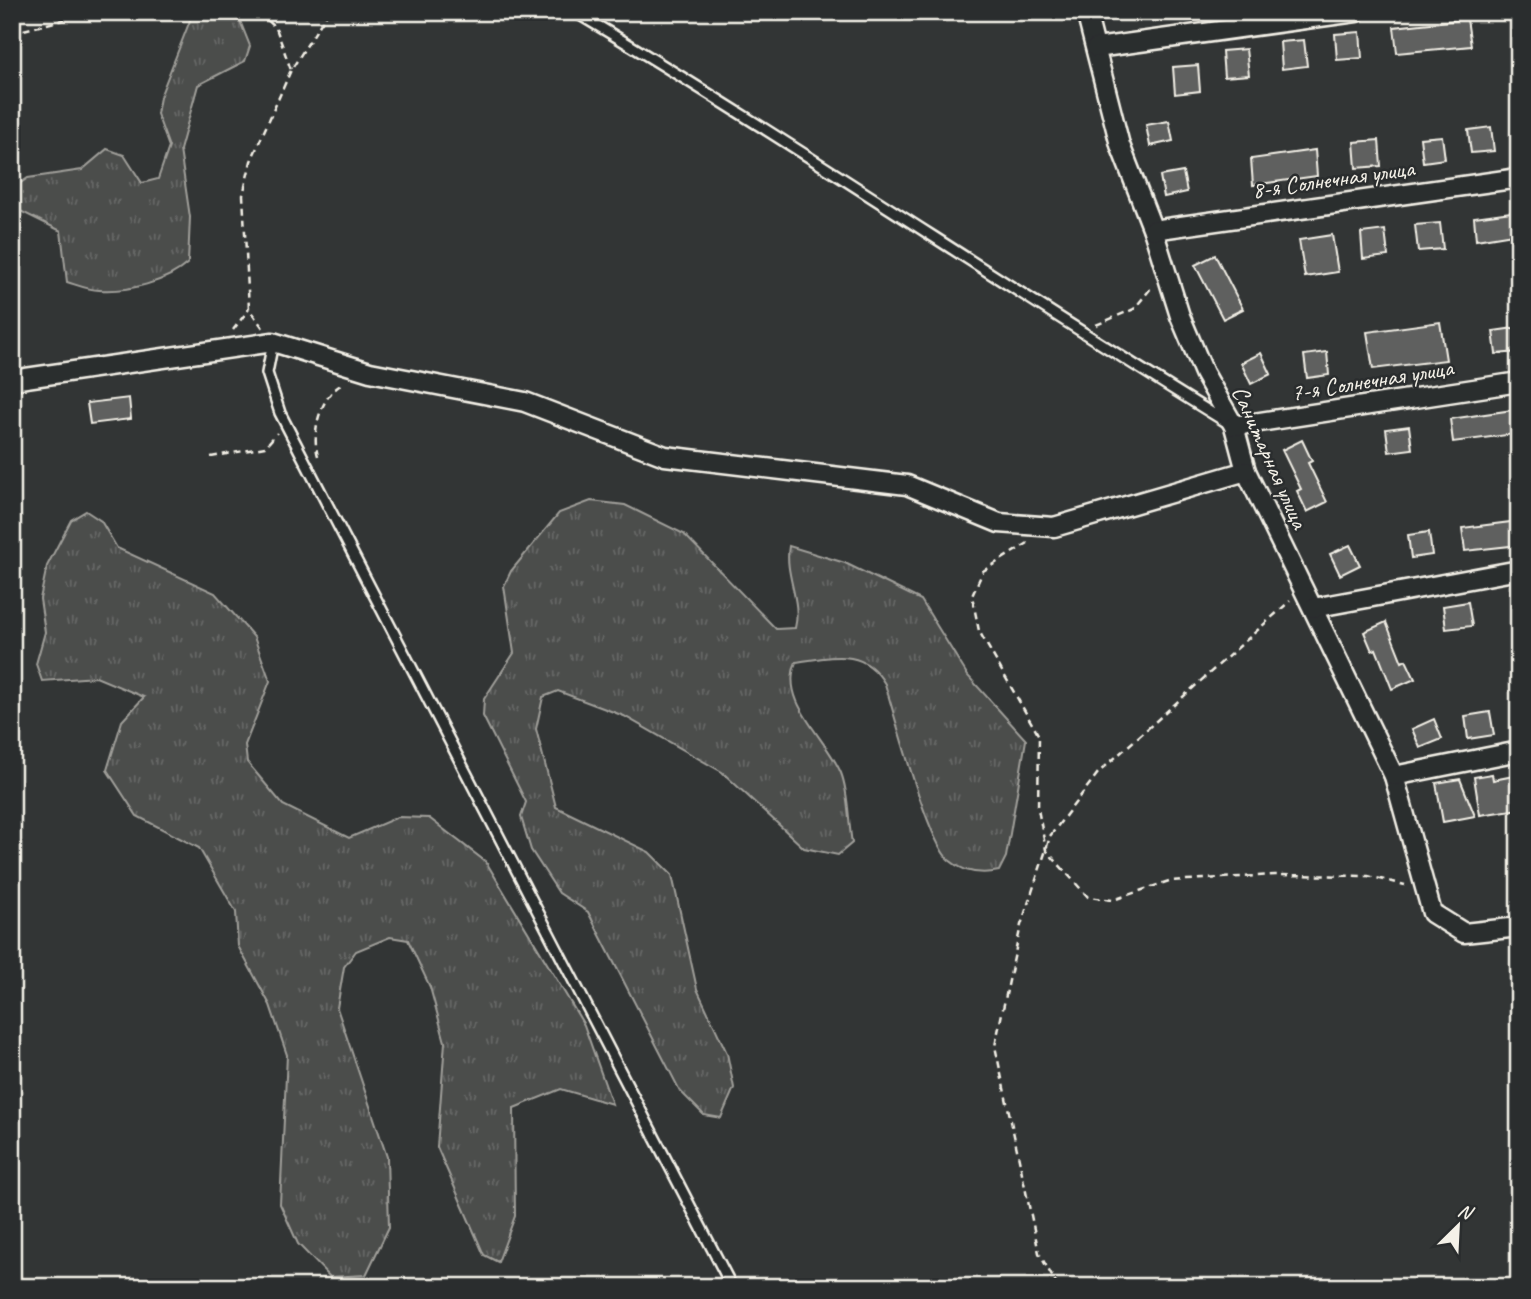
<svg xmlns="http://www.w3.org/2000/svg" width="1531" height="1299" font-family="Caveat,sans-serif">
<defs>
<pattern id="grass-tufts" width="24" height="20" patternUnits="userSpaceOnUse" patternTransform="scale(1.75)"><rect width="24" height="20" fill="#4b4d4c"/><path d="M3 7l-1-3M5 7V3M7 7l1-3M15 17l-1-3M17 17v-4M19 17l1-3" fill="none" stroke="#666766"/></pattern>
</defs>
<rect width="100%" height="100%" fill="#323535"/>
<filter id="ink" filterUnits="userSpaceOnUse"><feTurbulence type="fractalNoise" baseFrequency=".0143" numOctaves="2"/><feDisplacementMap in="SourceGraphic" scale="14" xChannelSelector="R" yChannelSelector="G"/><feConvolveMatrix kernelMatrix="1 2 1 2 8 2 1 2 1" color-interpolation-filters="sRGB"/></filter>
<g filter="url(#ink)">
<g fill="url(#grass-tufts)" stroke="#a09f9a" stroke-width="2">
<path d="M213,12L238,16L250,46L245,61L198,85L180,150L190,217L188,263C167,282 128,292 99,290C89,290 77,285 67,282L61,231L12,207L13,188L28,178L82,170L107,149L124,155L142,183L158,179L169,147L157,114L160,97L191,18Z"/>
<path d="M591,501L625,505L684,534L776,629L795,628C802,600 784,575 789,546L845,563L921,600L968,676L1026,740L1006,857L999,871C981,875 964,873 949,860C928,842 895,717 885,684C864,647 832,657 796,662C779,702 826,737 841,773C849,793 848,821 852,843L838,855L804,848L722,772L624,716L558,691L543,697L536,729L556,807L649,852L672,875L697,989L727,1053L734,1088L721,1118L704,1115L680,1091L588,912L559,893L531,850L521,817L526,802L483,716L484,699L514,653L504,586L511,571L559,513Z"/>
<path d="M86,511L101,521L117,548L215,593L254,637L270,681L245,745L247,762L283,805L349,838L398,817L429,818L486,862L584,1025L612,1104L561,1089L514,1108L515,1216L498,1262L484,1255L437,1147L445,1042L430,987L408,940L390,937L356,951L344,967L337,1008L387,1157L389,1227L366,1275L330,1277L298,1244L280,1204L287,1055L270,1005L238,946L236,912L199,848L137,816L107,770L122,721L144,697L96,677L42,681L36,664L45,632L40,599L47,566L71,520Z"/>
</g>
<g fill="#5f605f" stroke="#f4f1e8" stroke-width="2">
<path d="M1467,19L1471,46L1397,53L1394,27Z"/>
<path d="M1360,32L1362,58L1337,60L1335,34Z"/>
<path d="M1304,40L1307,66L1282,69L1280,42Z"/>
<path d="M1246,49L1249,75L1224,77L1222,51Z"/>
<path d="M1198,65L1200,91L1175,94L1173,67Z"/>
<path d="M1169,121L1173,141L1150,146L1146,125Z"/>
<path d="M1491,127L1494,151L1471,153L1468,130Z"/>
<path d="M1442,136L1445,159L1423,162L1420,138Z"/>
<path d="M1379,140L1381,166L1356,168L1354,142Z"/>
<path d="M1315,150L1317,176L1253,185L1251,159Z"/>
<path d="M1183,172L1187,192L1164,197L1160,176Z"/>
<path d="M1519,211V233L1476,240L1474,217Z"/>
<path d="M1440,223L1443,249L1418,251L1415,225Z"/>
<path d="M1385,230L1388,256L1363,259L1361,233Z"/>
<path d="M1332,235L1338,272L1305,277L1299,240Z"/>
<path d="M1215,255L1243,309L1223,319L1195,265Z"/>
<path d="M1440,322L1446,360L1373,369L1367,332Z"/>
<path d="M1515,328L1518,352L1496,354L1493,331Z"/>
<path d="M1327,352L1329,375L1307,378L1304,355Z"/>
<path d="M1261,353L1271,374L1251,384L1241,363Z"/>
<path d="M129,398L131,419L90,424L87,403Z"/>
<path d="M1513,410L1515,434L1453,442L1450,419Z"/>
<path d="M1409,426L1412,449L1389,452L1386,429Z"/>
<path d="M1302,440L1312,461L1308,463L1327,502L1307,512L1297,491L1301,489L1282,450Z"/>
<path d="M1519,521V545L1465,551L1462,528Z"/>
<path d="M1429,532L1432,555L1411,558L1408,535Z"/>
<path d="M1350,545L1360,565L1340,575L1330,554Z"/>
<path d="M1468,602L1472,626L1446,629L1443,606Z"/>
<path d="M1386,622L1402,662L1406,660L1415,679L1392,689L1376,649L1372,651L1364,632Z"/>
<path d="M1490,712L1494,735L1468,739L1465,716Z"/>
<path d="M1434,719L1442,739L1420,748L1412,729Z"/>
<path d="M1492,774L1493,780L1519,775V809L1480,815L1474,777Z"/>
<path d="M1460,779L1475,816L1443,822L1436,783Z"/>
</g>
<g fill="none" stroke-linecap="round" stroke-linejoin="round">
<g stroke="#f4f1e8" stroke-width="14">
<g id="lane">
<path d="M575,12C796,144 1009,289 1228,423"/>
<path d="M273,342L267,373L280,413L732,1287"/>
</g>
</g>
<g stroke="#f4f1e8" stroke-width="23">
<g id="street">
<path d="M1086,12L1120,145L1153,230L1180,316L1204,373L1234,426L1246,471L1394,776L1432,913L1464,933L1519,927"/>
<path d="M1096,48L1356,12"/>
<path d="M1153,230L1519,178"/>
<path d="M12,380L273,342L370,372L525,402L665,456L907,485L999,523L1054,527L1246,471"/>
<path d="M1234,426L1519,382"/>
<path d="M1313,608L1519,570"/>
<path d="M1394,776L1519,751"/>
</g>
</g>
<g stroke="#f4f1e8" stroke-width="2.5" stroke-dasharray="7 5" stroke-linecap="butt">
<path d="M259,12L276,28L291,70"/>
<path d="M12,33L94,12"/>
<path d="M1096,325L1134,309L1152,287"/>
<path d="M263,328L249,309L243,195L251,161L291,70L328,12"/>
<path d="M233,330L249,309"/>
<path d="M318,456C311,432 320,395 344,383"/>
<path d="M211,457L265,447L277,433"/>
<path d="M1028,543L983,571L972,596L979,631L1039,736L1038,809L1046,850L1088,897L1113,900L1169,881L1275,875L1368,876L1405,885"/>
<path d="M1058,1287L1039,1253L995,1046L1021,925L1046,850L1050,836L1098,773L1290,601"/>
</g>
<use href="#lane" stroke="#2a2d2e" stroke-width="9"/>
<use href="#street" stroke="#2a2d2e" stroke-width="18"/>
</g>
</g>
<g text-anchor="middle" dominant-baseline="central" stroke-width="5" stroke-linejoin="round" paint-order="stroke">
<g font-size="24" fill="#f4f1e8" stroke="#2a2d2e">
<text transform="translate(1333 179) rotate(-8)">8-я Солнечная улица</text>
<text transform="translate(1372 380) rotate(-9)">7-я Солнечная улица</text>
<text transform="translate(1270 457) rotate(66)">Санитарная улица</text>
</g>
</g>
<rect width="1531" height="1299" fill="none" stroke="#2a2d2e" stroke-width="42"/>
<rect x="21" y="21" width="1489" height="1257" fill="none" stroke="#f4f1e8" stroke-width="2.5" filter="url(#ink)"/>
<g transform="translate(1458 1226) rotate(24)" stroke="#2a2d2e" stroke-width="5" paint-order="stroke">
<path d="M0-5L12 26L0 18L-12 26Z" fill="#f4f1e8"/>
<text y="-10" font-size="19" font-weight="bold" text-anchor="middle" fill="#f4f1e8">N</text>
</g>
</svg>
